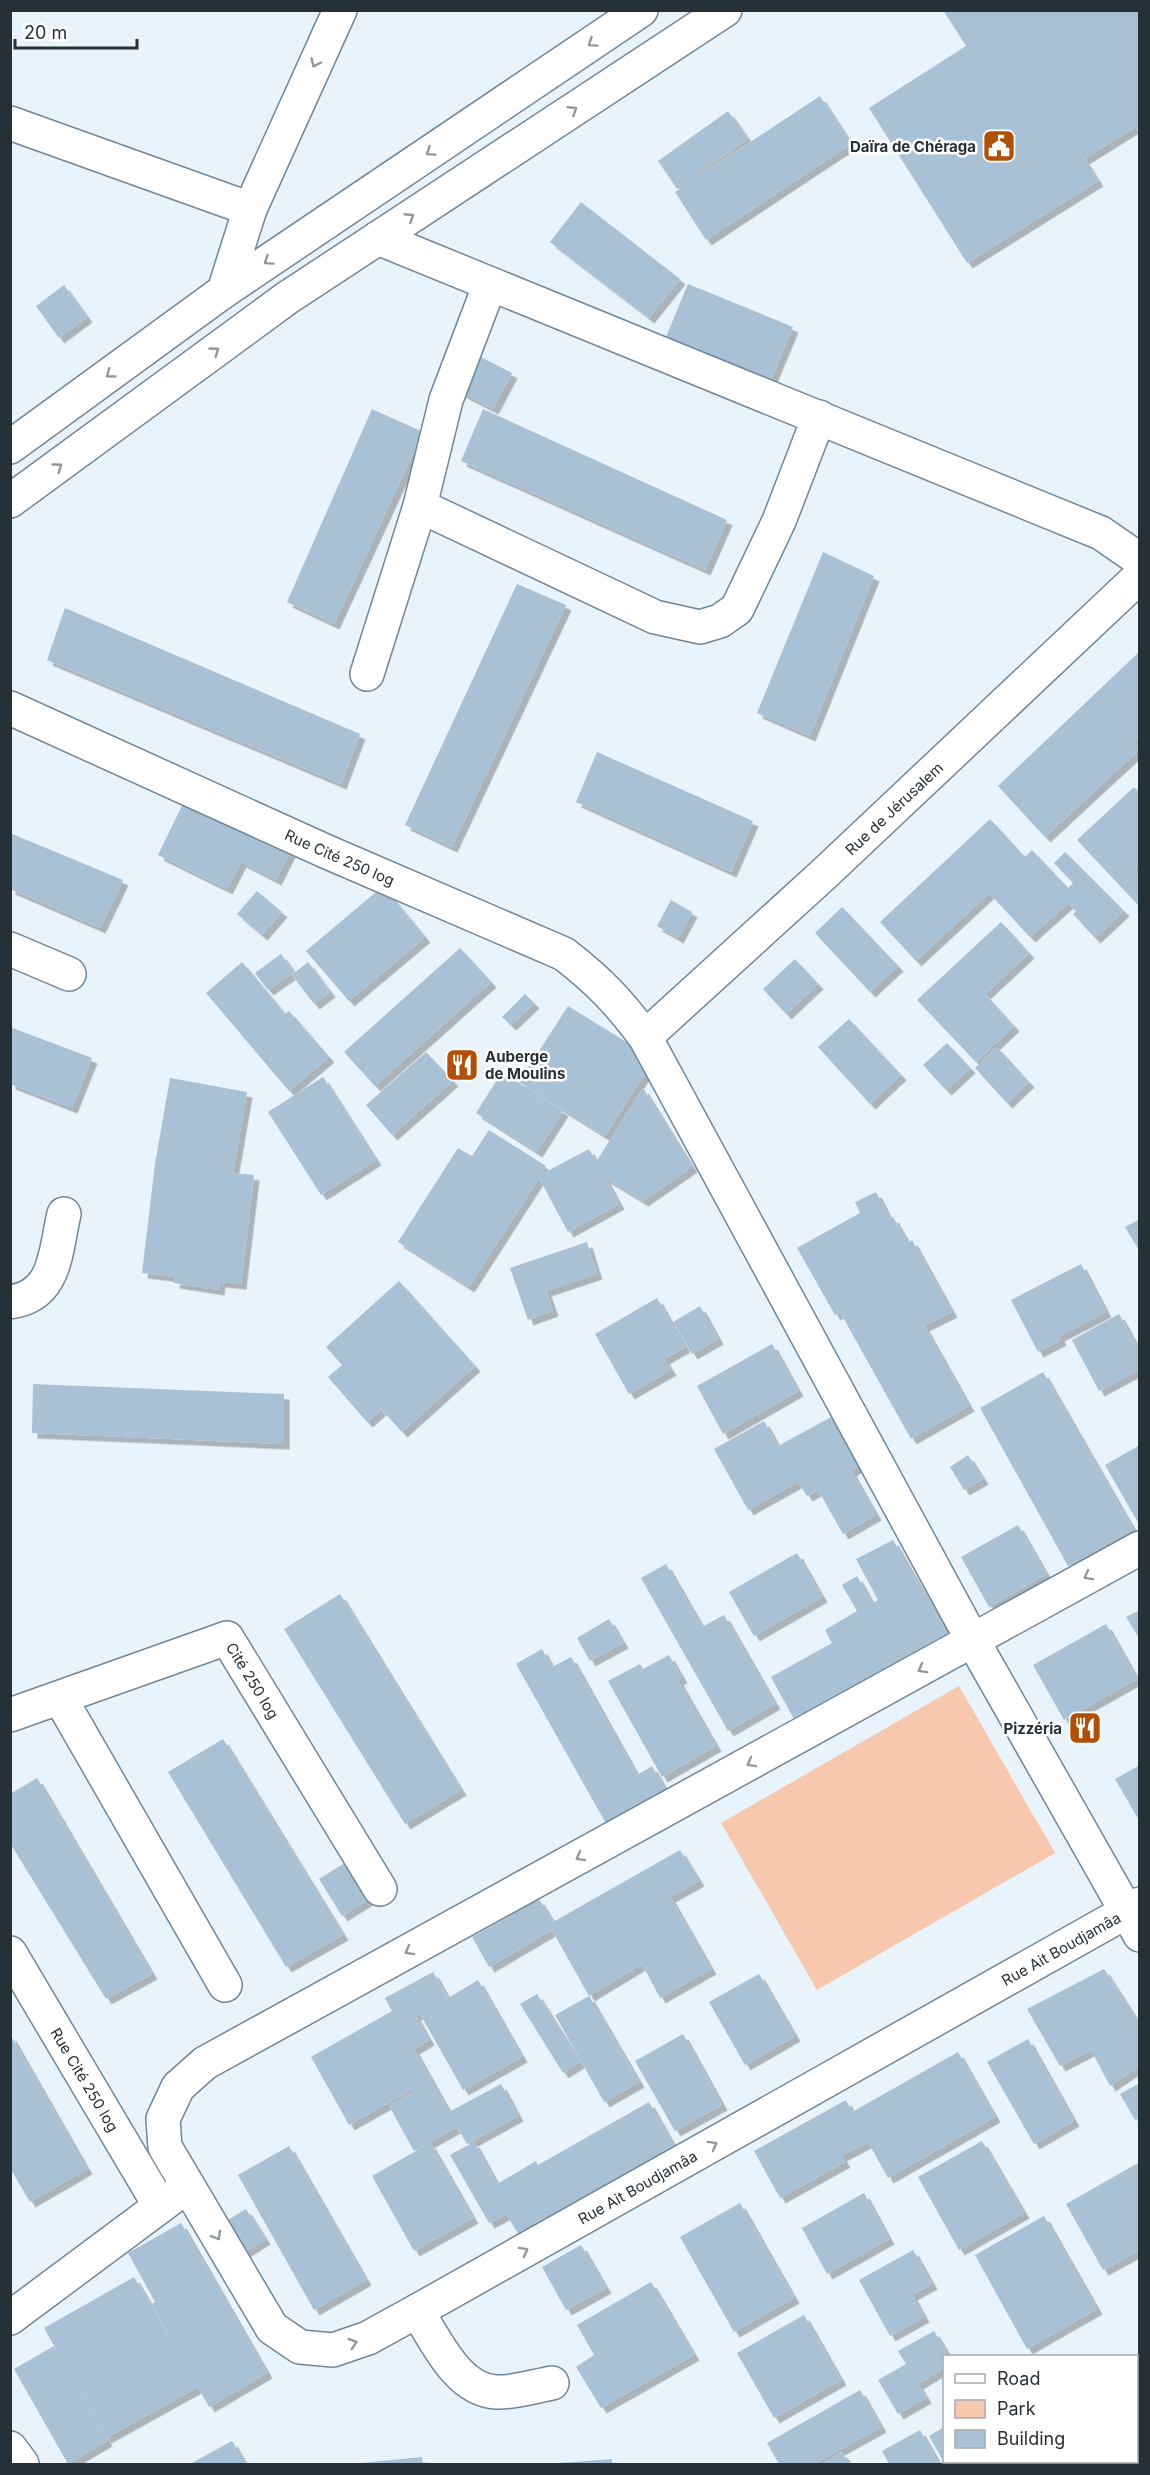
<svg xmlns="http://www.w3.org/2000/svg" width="1150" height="2475" font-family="Inter,sans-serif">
<defs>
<filter id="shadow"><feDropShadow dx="5.5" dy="5.5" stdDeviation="0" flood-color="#0004"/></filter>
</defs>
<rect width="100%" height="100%" fill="#e9f3fb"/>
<path fill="#f7c7ae" d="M959,1686L1055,1853L817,1990L721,1823Z"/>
<g fill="#a8c1d5" filter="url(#shadow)">
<path d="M943,10H1140V133L1135,127L1084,159L1098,181L967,263L869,108L966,46Z"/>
<path d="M820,96L851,144L706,240L675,192Z"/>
<path d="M728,111L748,139L677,189L658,161Z"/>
<path d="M581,202L680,279L649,318L550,242Z"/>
<path d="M688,284L793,327L771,380L666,337Z"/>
<path d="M64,285L87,317L59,338L36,306Z"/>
<path d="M467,350L512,373L493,409L448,386Z"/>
<path d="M372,409L423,432L334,624L287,602Z"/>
<path d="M483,409L727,520L705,570L461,461Z"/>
<path d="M823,552L874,576L810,736L757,713Z"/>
<path d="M517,584L566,605L452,847L405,825Z"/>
<path d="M65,608L360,734L341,784L47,660Z"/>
<path d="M1140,651V737L1134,743L1140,749L1045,837L998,786Z"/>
<path d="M597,752L753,821L731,872L576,802Z"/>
<path d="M195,779L300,832L276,880L241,862L227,889L158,855Z"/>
<path d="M1134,787L1140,793V864L1134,869L1140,875V907L1077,840Z"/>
<path d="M990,819L1025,857L1032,850L1068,888L1073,883L1054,863L1065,852L1124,911L1095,938L1073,914L1076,911L1068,903L1030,937L989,893L916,961L880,922Z"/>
<path d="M10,833L123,880L100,928L10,889Z"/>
<path d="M383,886L425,937L349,1001L306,951Z"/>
<path d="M257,891L282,912L262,935L237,914Z"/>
<path d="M671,900L692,912L678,938L657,926Z"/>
<path d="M842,907L898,966L870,992L815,933Z"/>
<path d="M1001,922L1029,953L985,994L1014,1026L976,1062L917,1000Z"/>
<path d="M460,948L491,982L375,1086L344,1052Z"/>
<path d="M281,954L294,972L268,990L255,973Z"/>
<path d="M795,959L818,984L786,1014L763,989Z"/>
<path d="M242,962L285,1014L289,1011L329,1057L289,1091L206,993Z"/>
<path d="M308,962L330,992L314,1004L292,975Z"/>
<path d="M525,994L534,1003L511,1025L502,1017Z"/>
<path d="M568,1006L654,1059L605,1136L519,1082Z"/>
<path d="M849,1019L901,1075L870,1104L818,1047Z"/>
<path d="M10,1027L92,1058L72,1108L10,1084Z"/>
<path d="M947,1043L970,1068L946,1090L923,1065Z"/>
<path d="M997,1047L1029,1082L1007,1103L975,1068Z"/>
<path d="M426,1052L453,1081L392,1135L366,1105Z"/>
<path d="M502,1072L563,1111L537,1152L476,1113Z"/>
<path d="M323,1077L376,1160L321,1195L268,1112Z"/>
<path d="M170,1078L247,1092L233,1173L254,1175L241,1284L220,1282L219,1290L174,1283L175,1277L142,1273L155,1164Z"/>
<path d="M643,1088L692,1167L643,1201L605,1178L619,1204L568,1232L539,1178L469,1287L398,1242L458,1148L472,1156L489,1130L546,1166L540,1175L589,1149L596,1162Z"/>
<path d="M876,1192L890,1219L893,1217L908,1243L912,1240L952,1312L924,1326L969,1406L911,1439L840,1312L835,1315L797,1248L860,1213L855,1202Z"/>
<path d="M1140,1219V1252L1125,1227Z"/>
<path d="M587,1242L597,1274L546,1291L553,1311L528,1320L510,1268Z"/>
<path d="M1081,1264L1106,1312L1059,1336L1061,1340L1038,1352L1011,1300Z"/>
<path d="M399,1281L475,1366L402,1432L371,1398L381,1410L367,1422L328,1377L342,1365L326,1347Z"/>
<path d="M657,1298L685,1347L664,1359L671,1370L629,1394L595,1334Z"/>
<path d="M700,1306L718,1339L692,1354L673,1322Z"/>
<path d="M1119,1314L1140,1352V1369L1099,1391L1072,1340Z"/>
<path d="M772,1344L798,1391L723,1434L697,1386Z"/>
<path d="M1043,1372L1133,1529L1068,1566L980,1408Z"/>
<path d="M33,1384L284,1394V1444L32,1433Z"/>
<path d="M833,1416L860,1465L851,1471L876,1515L843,1534L818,1490L807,1496L798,1482L748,1510L714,1449L764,1421L778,1446Z"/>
<path d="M1140,1445V1526L1105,1465Z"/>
<path d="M968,1455L983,1479L964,1490L950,1467Z"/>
<path d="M1018,1525L1046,1574L989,1607L961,1557Z"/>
<path d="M893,1540L949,1637L796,1723L771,1677L832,1643L825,1630L857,1611L842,1585L857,1576L872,1603L878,1600L856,1559Z"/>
<path d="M797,1553L822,1597L754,1636L729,1592Z"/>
<path d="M666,1564L702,1627L724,1615L775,1704L728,1731L641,1578Z"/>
<path d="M340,1594L461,1790L405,1824L284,1629Z"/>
<path d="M1140,1610V1640L1126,1617Z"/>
<path d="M609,1619L623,1643L590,1661L577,1638Z"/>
<path d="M1106,1624L1137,1679L1064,1720L1033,1665Z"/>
<path d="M542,1649L552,1667L571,1657L637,1775L652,1766L667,1793L608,1827L516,1664Z"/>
<path d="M669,1655L682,1678L678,1680L716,1746L662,1777L608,1681L640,1664L643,1669Z"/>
<path d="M223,1739L343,1935L286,1967L168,1772Z"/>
<path d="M1140,1765V1822L1115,1779Z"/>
<path d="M37,1778L152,1974L106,1999L10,1843V1794Z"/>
<path d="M367,1849L390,1886L342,1916L319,1879Z"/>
<path d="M680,1850L699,1881L670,1897L711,1969L660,1998L642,1964L589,1996L552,1930L489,1967L472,1937L539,1899L553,1922Z"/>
<path d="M1104,1969L1140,2025V2066L1110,2086L1091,2050L1060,2066L1027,2009Z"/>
<path d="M433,1972L448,1998L478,1980L522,2057L463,2090L420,2014L415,2015L429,2040L414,2049L449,2112L501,2084L518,2116L467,2144L457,2127L414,2151L389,2106L414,2092L413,2089L349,2125L311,2057L392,2011L385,1998Z"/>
<path d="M759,1974L795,2036L745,2065L709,2002Z"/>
<path d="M537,1994L580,2062L563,2073L520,2004Z"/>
<path d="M589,1996L639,2082L604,2102L555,2015Z"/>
<path d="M10,2034L87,2169L30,2202L10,2168Z"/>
<path d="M683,2034L722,2105L675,2131L635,2061Z"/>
<path d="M1028,2039L1074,2121L1034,2144L987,2062Z"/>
<path d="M958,2052L995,2117L888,2178L868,2142L841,2156L845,2162L780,2198L754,2151L846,2100L852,2112Z"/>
<path d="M1140,2083V2117L1135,2120L1120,2094Z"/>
<path d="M649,2102L675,2148L519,2235L506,2214L489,2223L450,2155L474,2142L497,2184L536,2161L538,2165Z"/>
<path d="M982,2141L1024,2213L959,2250L918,2177Z"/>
<path d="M430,2143L473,2218L414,2251L372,2176Z"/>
<path d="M289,2146L366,2280L314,2310L238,2175Z"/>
<path d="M1138,2163L1140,2250L1103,2270L1066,2204Z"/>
<path d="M864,2193L889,2239L827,2274L802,2228Z"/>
<path d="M740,2203L794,2298L734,2332L680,2237Z"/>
<path d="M246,2209L265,2239L237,2257L218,2226Z"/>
<path d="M1044,2216L1097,2309L1027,2349L975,2255Z"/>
<path d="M181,2223L267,2373L209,2407L198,2387L106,2438L44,2328L134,2277L177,2349L152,2304L155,2302L128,2253Z"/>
<path d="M581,2245L606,2288L566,2310L542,2267Z"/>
<path d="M913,2250L932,2284L912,2295L924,2317L890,2336L859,2280Z"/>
<path d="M651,2282L694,2355L601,2408L576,2367L594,2355L577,2325Z"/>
<path d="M804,2315L841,2380L774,2418L737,2353Z"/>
<path d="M934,2331L949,2356H944V2368L918,2384L926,2398L898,2414L878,2380L906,2364L898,2351Z"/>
<path d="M54,2346L107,2441L68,2464L14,2369Z"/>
<path d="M1137,2388L1140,2393V2423L1137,2425Z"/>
<path d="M860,2390L881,2427L814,2464H779L767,2443Z"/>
<path d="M944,2427V2462H992L987,2464H945L929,2436Z"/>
<path d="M920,2430L939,2464H889L882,2451Z"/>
<path d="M232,2441L245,2464H190Z"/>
<path d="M842,2452L849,2464H822Z"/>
<path d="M422,2457L423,2464H361V2463Z"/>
<path d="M612,2459V2464H559V2463Z"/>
</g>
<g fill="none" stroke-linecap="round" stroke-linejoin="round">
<g stroke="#70879a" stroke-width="36">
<g id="minor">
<path d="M10,123L250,209"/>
<path d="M378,238L1101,533L1140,560"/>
<path d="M224,291L250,209L340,10"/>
<path d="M420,506L655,617L700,627L720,621L737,609L779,521L819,417"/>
<path d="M367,674L420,506L446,400L490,284"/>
<path id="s1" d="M10,708L325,851L564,954C600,982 618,1001 645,1037L973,1641L1140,1935"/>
<path d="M10,949L69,974"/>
<path id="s2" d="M645,1037L824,874L1140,576"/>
<path d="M10,1302C57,1296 55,1251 64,1214"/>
<path id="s3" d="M1140,1548L205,2063L178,2087L163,2119L165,2147L272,2328L300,2347L333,2350L368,2338L417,2311L1140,1904"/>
<path d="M60,1698L225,1985"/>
<path id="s4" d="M10,1715L227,1638L380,1889"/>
<path id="s5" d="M10,1953L160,2206"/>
<path d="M417,2311C436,2340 457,2390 496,2392C514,2393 535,2386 552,2383"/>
<path d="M10,2318L178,2193"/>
<path d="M10,2448L22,2464"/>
</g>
</g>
<g stroke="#70879a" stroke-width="36">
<g id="highway">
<path d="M10,447L224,291L641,10"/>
<path d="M10,501L287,298L725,10"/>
</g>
</g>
<use href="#minor" stroke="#fff" stroke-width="33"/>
<use href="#highway" stroke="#fff" stroke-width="33"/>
</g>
<defs><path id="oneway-chevron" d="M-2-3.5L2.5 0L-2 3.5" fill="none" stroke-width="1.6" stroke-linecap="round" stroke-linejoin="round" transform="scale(1.5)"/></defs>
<g stroke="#92989b">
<use href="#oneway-chevron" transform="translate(592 43) rotate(146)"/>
<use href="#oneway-chevron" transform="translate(315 63) rotate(115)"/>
<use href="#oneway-chevron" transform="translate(573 110) rotate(-33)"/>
<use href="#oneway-chevron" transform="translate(430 152) rotate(146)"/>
<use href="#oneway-chevron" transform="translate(410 217) rotate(-33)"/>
<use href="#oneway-chevron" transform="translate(268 261) rotate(146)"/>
<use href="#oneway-chevron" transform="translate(215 351) rotate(-36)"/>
<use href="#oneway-chevron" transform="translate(110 374) rotate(144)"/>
<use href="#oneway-chevron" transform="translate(58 467) rotate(-36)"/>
<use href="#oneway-chevron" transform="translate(1088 1576) rotate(151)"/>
<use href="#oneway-chevron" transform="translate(922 1669) rotate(151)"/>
<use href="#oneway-chevron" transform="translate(751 1763) rotate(151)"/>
<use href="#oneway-chevron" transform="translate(580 1857) rotate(151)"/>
<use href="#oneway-chevron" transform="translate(409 1951) rotate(151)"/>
<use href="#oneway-chevron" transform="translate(713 2145) rotate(-29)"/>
<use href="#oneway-chevron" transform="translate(217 2236) rotate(59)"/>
<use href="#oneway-chevron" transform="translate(524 2251) rotate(-29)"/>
<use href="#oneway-chevron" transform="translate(353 2343) rotate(-18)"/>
</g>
<defs>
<g id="civic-square" transform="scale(1.725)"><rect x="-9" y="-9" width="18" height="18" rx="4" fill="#b15109" stroke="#fff"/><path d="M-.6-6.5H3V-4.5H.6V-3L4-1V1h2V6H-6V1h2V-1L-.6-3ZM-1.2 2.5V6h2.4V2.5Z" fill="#fff"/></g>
<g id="restaurant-square" transform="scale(1.725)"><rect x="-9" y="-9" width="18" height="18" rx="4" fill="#b15109" stroke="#fff"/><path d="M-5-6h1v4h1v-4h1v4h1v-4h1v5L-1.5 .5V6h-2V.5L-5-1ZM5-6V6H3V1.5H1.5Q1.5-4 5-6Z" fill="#fff"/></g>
</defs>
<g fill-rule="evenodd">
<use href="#civic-square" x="999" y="146"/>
<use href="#restaurant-square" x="462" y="1065"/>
<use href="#restaurant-square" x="1085" y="1728"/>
</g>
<g text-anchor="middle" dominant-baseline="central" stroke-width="5" stroke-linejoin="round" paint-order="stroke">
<g font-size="15" font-weight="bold" fill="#263037" stroke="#fff" text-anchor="end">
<text x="976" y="146">Daïra de Chéraga</text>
<text x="485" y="1056" text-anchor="start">Auberge<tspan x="485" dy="17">de Moulins</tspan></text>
<text x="1062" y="1728">Pizzéria</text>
</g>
<g font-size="15" fill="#263037" stroke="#fff">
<text stroke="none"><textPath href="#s2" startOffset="338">Rue de Jérusalem</textPath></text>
<text stroke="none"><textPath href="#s1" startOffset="362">Rue Cité 250 log</textPath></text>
<text stroke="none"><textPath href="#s4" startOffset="280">Cité 250 log</textPath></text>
<text stroke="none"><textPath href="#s3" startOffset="2276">Rue Ait Boudjamâa</textPath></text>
<text stroke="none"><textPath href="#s5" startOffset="147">Rue Cité 250 log</textPath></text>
<text stroke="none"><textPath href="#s3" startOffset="1790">Rue Ait Boudjamâa</textPath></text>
</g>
</g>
<rect width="1150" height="2475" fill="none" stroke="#263037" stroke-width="24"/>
<rect x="943" y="2355" width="195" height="108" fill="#ffffff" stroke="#a8acaf" stroke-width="1.5"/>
<rect x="955" y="2374" width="30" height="9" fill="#ffffff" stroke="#a8acaf" stroke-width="1.5"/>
<text x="997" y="2385" font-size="18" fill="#263037">Road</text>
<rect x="955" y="2400" width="30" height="18" fill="#f7c7ae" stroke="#a8acaf" stroke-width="1.5"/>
<text x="997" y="2415" font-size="18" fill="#263037">Park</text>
<rect x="955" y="2430" width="30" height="18" fill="#a8c1d5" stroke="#a8acaf" stroke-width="1.5"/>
<text x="997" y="2445" font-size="18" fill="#263037">Building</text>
<path d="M15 39v9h122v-9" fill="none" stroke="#263037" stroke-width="3"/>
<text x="24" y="39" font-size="18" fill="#263037" stroke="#ffffff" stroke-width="4.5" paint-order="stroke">20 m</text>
</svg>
